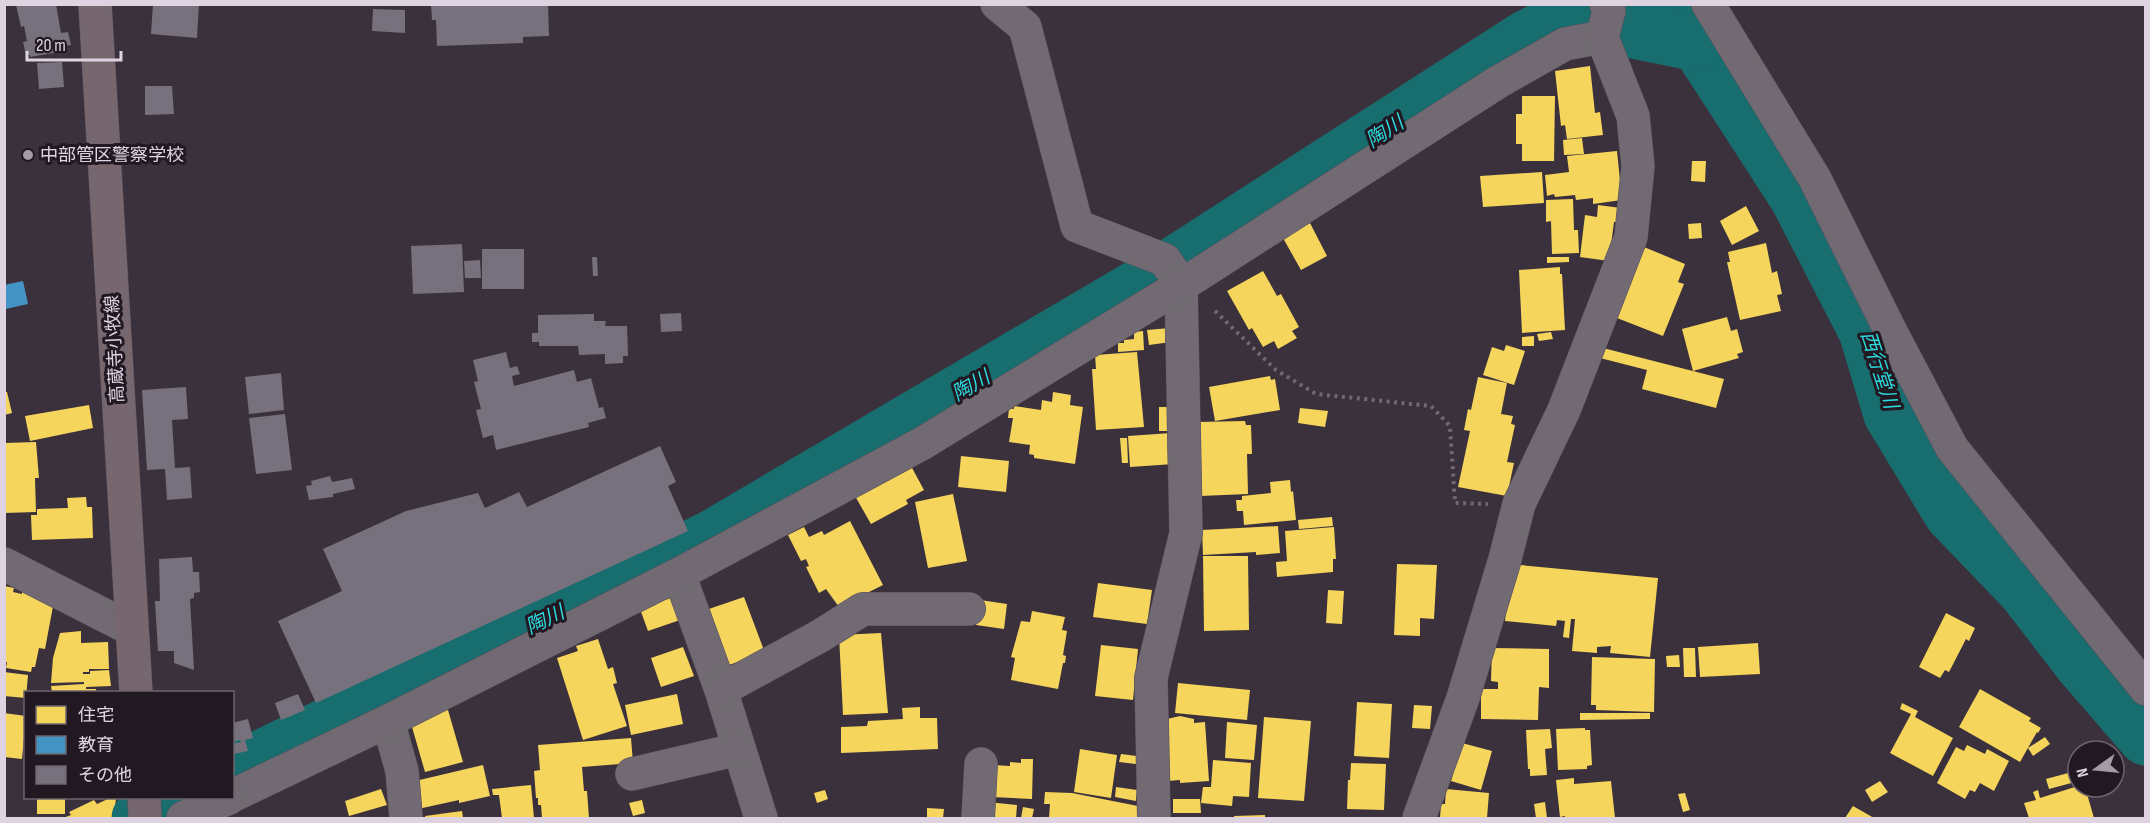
<svg xmlns="http://www.w3.org/2000/svg" width="2150" height="823" font-family="'Sofia Sans Condensed','Noto Sans JP',sans-serif">
<rect width="100%" height="100%" fill="#3b313c"/>
<g fill="#f6d55c">
<path d="M1590,66L1595,113L1600,112L1603,135L1567,139L1565,125L1561,126L1555,71Z"/>
<path d="M1522,96H1555L1554,161H1522V144H1516V114H1522Z"/>
<path d="M1582,138L1584,154L1564,155L1563,140Z"/>
<path d="M1617,151L1622,200L1593,204V198L1576,200L1575,195L1555,197L1554,194L1547,196L1545,175L1569,172L1567,156Z"/>
<path d="M1692,161H1706L1705,182L1691,181Z"/>
<path d="M1542,172L1544,203L1483,207L1480,176Z"/>
<path d="M1573,199L1574,230H1578L1579,253L1552,254L1551,221L1546,222V200Z"/>
<path d="M1598,205L1621,208L1619,222H1614L1609,261L1580,257L1585,215L1597,217Z"/>
<path d="M1746,206L1759,231L1732,245L1720,221Z"/>
<path d="M1310,223L1327,256L1301,270L1283,238Z"/>
<path d="M1701,223L1702,238L1689,239L1688,224Z"/>
<path d="M1766,243L1772,273L1777,271L1782,294L1777,295L1781,311L1740,320L1727,262H1730L1728,252Z"/>
<path d="M1644,247L1685,264L1678,282L1684,284L1663,336L1617,318Z"/>
<path d="M1547,257H1569V262L1547,263Z"/>
<path d="M1560,267V274H1562L1565,330L1522,333L1519,270Z"/>
<path d="M1263,271L1277,296L1281,294L1299,327L1292,331L1297,338L1278,349L1274,341L1263,347L1252,328L1249,330L1227,291Z"/>
<path d="M1727,317L1731,331L1737,329L1743,352L1737,354L1739,358L1693,371L1682,329Z"/>
<path d="M1170,328L1171,342L1149,345L1147,330Z"/>
<path d="M1143,331L1144,350L1118,352V343H1124V340L1134,339V332Z"/>
<path d="M1551,332L1553,339L1539,341L1537,334Z"/>
<path d="M1534,336V346H1522V337Z"/>
<path d="M1506,345L1525,351L1514,385L1483,375L1492,347L1504,351Z"/>
<path d="M1603,348L1724,379L1716,408L1642,389L1647,370L1600,358Z"/>
<path d="M1137,352L1144,427L1096,430L1092,369H1096L1095,355Z"/>
<path d="M1270,376L1271,380L1275,379L1280,410L1215,421L1209,387Z"/>
<path d="M1478,377L1507,383L1501,414L1513,416L1511,424L1515,425L1507,462L1514,463L1507,496L1458,487L1470,431L1464,430L1468,409L1471,410Z"/>
<path d="M4,392H7L12,413L4,415Z"/>
<path d="M1053,392L1071,395L1070,405L1083,407L1075,464L1034,458V455L1029,454L1030,445L1009,442L1013,418H1008L1009,408L1014,409V406L1041,410L1042,400L1052,402Z"/>
<path d="M89,405L93,428L30,441L25,416Z"/>
<rect x="1159" y="407" width="14" height="24"/>
<path d="M1300,408L1328,411L1325,427L1298,423Z"/>
<path d="M1245,421L1246,425H1251L1252,454H1247L1248,494L1200,496L1197,422Z"/>
<path d="M1171,433L1174,464L1130,467L1128,436Z"/>
<path d="M1120,438H1127L1128,463H1122Z"/>
<path d="M36,442L39,478H35L36,512L4,513V443Z"/>
<path d="M961,456L1009,461L1006,492L958,487Z"/>
<path d="M911,466L924,490L906,500L908,504L871,524L855,496Z"/>
<path d="M1290,480L1291,492L1293,491L1296,520L1244,525L1243,511H1237L1236,500H1242V496L1271,493L1270,482Z"/>
<path d="M953,494L967,561L928,568L915,502Z"/>
<path d="M86,497L87,507H92L93,538L32,540L31,515H37V509L68,508L67,498Z"/>
<path d="M1332,517L1333,526L1299,529L1298,520Z"/>
<path d="M850,521L883,585L839,607L826,589L819,593L806,567L809,566L806,559L801,561L788,535L804,527L809,537L822,531L824,535Z"/>
<path d="M1278,526L1280,553L1256,555V552L1203,555L1202,530Z"/>
<path d="M1334,527L1336,559H1333V572L1277,577L1276,562L1287,561L1285,531Z"/>
<path d="M1203,556H1248L1249,630L1204,631Z"/>
<path d="M1397,564L1437,565L1434,619L1420,618V636L1394,635Z"/>
<path d="M1520,565L1658,578L1650,657L1610,653L1611,646L1597,647V653L1572,651L1575,619H1571L1569,638L1563,637L1565,621L1557,620L1556,626L1505,621L1506,609Z"/>
<path d="M1098,583L1152,590L1147,624L1093,617Z"/>
<path d="M4,586L14,588L13,592L22,594V591L54,601L45,649L39,648L35,667H32L31,672L6,668L7,662H5L6,640H4Z"/>
<path d="M1328,590L1344,591L1342,624L1326,623Z"/>
<path d="M676,596L683,619L648,631L640,609Z"/>
<path d="M744,597L765,653L723,667L703,611Z"/>
<path d="M980,600L1007,604L1004,629L976,625Z"/>
<path d="M1032,611L1065,617L1062,630L1067,631L1063,655L1066,656L1065,663H1063L1058,689L1011,680L1015,658L1011,657L1021,621L1030,622Z"/>
<path d="M1946,613L1975,628L1969,641L1966,639L1949,672L1945,670L1940,678L1919,667Z"/>
<path d="M81,631V643L108,642L109,669H89V672H83V674H90V671L109,670L111,686L86,687V689H96V692H52L51,686L84,684V682L51,683L53,658L60,633Z"/>
<path d="M881,633L888,713L843,715L839,635Z"/>
<path d="M598,639L608,669L613,667L617,683L613,684L627,726L583,740L557,658L578,651L576,646Z"/>
<path d="M1758,643L1760,674L1700,677L1698,647Z"/>
<path d="M1101,645L1138,649L1133,700L1095,696Z"/>
<path d="M683,647L694,676L661,687L651,658Z"/>
<path d="M1492,648L1549,649V688L1539,687L1538,720L1481,719V689H1498V682L1491,681Z"/>
<path d="M1683,648H1695L1696,677H1684Z"/>
<path d="M1679,655L1680,667H1667L1666,656Z"/>
<path d="M1592,657L1655,659L1654,712L1596,710V705H1591Z"/>
<path d="M4,672L28,675L26,698L4,696Z"/>
<path d="M1178,683L1250,690L1247,720L1175,713Z"/>
<path d="M1980,689L2031,718L2029,721L2041,728L2038,733L2037,732L2020,762L1959,727Z"/>
<path d="M677,694L683,724L631,735L625,705Z"/>
<path d="M1357,702L1392,704L1389,758L1354,756Z"/>
<path d="M1902,703L1918,711L1915,717L1953,738L1933,776L1890,753L1911,714L1900,709Z"/>
<path d="M1414,705L1432,706L1430,729L1412,728Z"/>
<path d="M920,707V718H937L938,749L841,753V727L867,726L868,721L903,719L902,708Z"/>
<path d="M448,710L463,762L425,772L410,720Z"/>
<path d="M4,713L26,716L22,759L4,757Z"/>
<path d="M1580,713H1650V719L1580,720Z"/>
<path d="M1180,716L1194,719V723L1205,722L1209,781L1180,783V780L1167,781L1163,720Z"/>
<path d="M1264,717L1311,721L1304,801L1258,798Z"/>
<path d="M1227,722L1257,725L1254,760L1225,758Z"/>
<path d="M1585,728V730H1590L1592,765L1587,766V769L1558,770L1556,729Z"/>
<path d="M1550,729L1552,748L1545,749L1547,775L1530,776V769H1528L1526,730Z"/>
<path d="M2045,737L2050,744L2033,756L2028,748Z"/>
<path d="M631,738L633,763L582,767L584,791H587L589,818H542L541,805H538V798H536L534,771L540,770L538,745Z"/>
<path d="M1462,743L1492,751L1481,790L1451,781Z"/>
<path d="M1967,745L1985,754L1987,749L2009,761L1994,791L1980,783L1975,792L1970,790L1965,799L1937,783L1956,747L1964,751Z"/>
<path d="M1080,749L1117,755L1111,798L1074,792Z"/>
<path d="M1121,754L1137,756L1136,764L1119,762Z"/>
<path d="M1021,759H1033L1032,799L992,797L993,765L1010,766V762L1021,763Z"/>
<path d="M1213,760L1251,763L1249,797L1233,796L1232,806L1201,803L1203,787H1211Z"/>
<path d="M1351,763L1386,764L1384,810L1347,809L1348,780H1350Z"/>
<path d="M483,765L490,796L459,803V800L418,809L411,782Z"/>
<path d="M2072,772L2075,782L2049,789L2046,779Z"/>
<path d="M1574,778V784L1611,781L1615,818H1565V816L1560,817L1556,780Z"/>
<path d="M1880,781L1888,792L1872,802L1865,790Z"/>
<path d="M531,785L534,818H502L499,795H493L492,789Z"/>
<path d="M2078,786L2085,787L2094,818H2029L2024,803L2036,800L2033,792L2038,790L2040,798Z"/>
<path d="M1116,787L1137,790L1136,801L1115,797Z"/>
<path d="M381,789L387,805L349,816L345,801Z"/>
<path d="M1446,789L1489,793L1487,818H1440L1441,804H1445Z"/>
<path d="M825,790L828,799L817,803L814,793Z"/>
<path d="M1045,792L1072,793L1138,806L1137,818H1049L1050,804H1044Z"/>
<path d="M1685,793L1690,810L1683,812L1678,794Z"/>
<rect x="37" y="798" width="28" height="16"/>
<path d="M110,798H116L114,818H63L71,815L69,812L94,800L97,804Z"/>
<path d="M1173,799H1200L1201,813H1173Z"/>
<path d="M642,800L645,813L633,816L629,803Z"/>
<path d="M987,802L1017,805L1016,818H986Z"/>
<path d="M1545,802L1547,818H1536L1534,804Z"/>
<path d="M1853,806L1874,818H1845Z"/>
<path d="M1023,807L1034,809L1032,818H1021Z"/>
<path d="M927,808L944,809L943,818H927Z"/>
<path d="M462,811L463,818H426L425,816Z"/>
<path d="M1265,815V818H1234V816Z"/>
</g>
<path fill="#4393c3" d="M23,281L28,304L6,309L4,285Z"/>
<g fill="none" stroke-linecap="round" stroke-linejoin="round">
<g stroke="#186d6f" stroke-width="57">
<path d="M1677,10L1798,197L1867,331L1892,414L1952,513L2026,590L2083,664L2146,737"/>
<path d="M232,773L713,538L1150,281L1526,39L1549,27L1579,19L1698,43"/>
<path d="M140,818L182,798"/>
</g>
</g>
<g fill="#76717c">
<path d="M56,4L61,33L68,32L71,45L63,46L65,51L30,57V55H26L23,42L27,41L24,26L21,27L16,5Z"/>
<path d="M153,4H199L197,38L151,34Z"/>
<path d="M431,4H548L549,36L523,37V43L437,46L436,20H432Z"/>
<path d="M373,9L405,10V33L372,31Z"/>
<path d="M62,62L64,87L39,89L37,63Z"/>
<path d="M145,86H172L174,114L145,115Z"/>
<path d="M462,244L464,292L413,294L411,246Z"/>
<rect x="482" y="249" width="42" height="40"/>
<path d="M592,257H597L598,276H593Z"/>
<path d="M480,260L481,278H465L464,261Z"/>
<path d="M681,313L682,331L661,332L660,314Z"/>
<path d="M594,314V321H606L605,326H627L628,356H623V363L605,364V354L579,355L578,346H539V342H532V333H538V315Z"/>
<path d="M506,352L510,368L517,366L520,374L512,376L514,386L574,370L577,382L591,378L599,408L603,407L606,418L588,423L589,427L496,450L493,435L483,438L476,410L481,409L474,382L478,381L473,360Z"/>
<path d="M281,373L284,410L249,414L245,377Z"/>
<path d="M186,387L188,419L172,420L175,468L190,467L192,498L167,500L165,469L147,470L142,390Z"/>
<path d="M285,414L292,470L256,474L249,418Z"/>
<path d="M660,446L676,482L668,486L688,531L316,703L278,621L342,591L323,549L406,511L478,493L485,508L519,492L527,507Z"/>
<path d="M330,476L332,482L352,478L355,489L333,494V497L309,500L306,486L312,485L311,481Z"/>
<path d="M192,557L193,572H199L200,592L194,593V598L190,599L194,670L174,663V651H158L155,601H160L159,559Z"/>
<path d="M298,694L305,710L281,720L275,703Z"/>
<path d="M248,719L253,738L245,740L248,751L234,754L232,744L241,742L240,740L232,742V723Z"/>
</g>
<g fill="none" stroke-linecap="round" stroke-linejoin="round">
<g stroke="#584e59" stroke-width="34">
<g id="minor">
<path d="M997,4L1025,27L1077,226L1165,260L1181,284L1186,533L1151,678L1154,818"/>
<path d="M1708,4L1815,179L1891,332L1952,448L2146,689"/>
<path d="M4,564L131,629"/>
<path d="M679,574L721,690L761,818"/>
<path d="M721,690L820,636L863,609H969"/>
<path d="M388,721L402,771L406,818"/>
<path d="M632,774L739,749"/>
<path d="M232,796L388,721L679,574L923,443L1193,278L1498,82L1565,44L1602,37"/>
<path d="M183,818L229,798"/>
<path d="M978,818L981,764"/>
<path d="M1419,818L1463,698L1505,559L1519,504L1564,410L1631,237L1638,166L1633,116L1602,37L1609,11L1606,4"/>
</g>
</g>
<g stroke="#584e59" stroke-width="34">
<g id="major">
<path d="M95,4L136,692"/>
<path d="M144,798L145,818"/>
</g>
</g>
<path stroke="#716971" stroke-width="4" stroke-dasharray="3 4.5" stroke-linecap="butt" d="M1215,311L1276,370L1316,394L1431,406L1450,426L1455,503L1488,504"/>
<use href="#minor" stroke="#716a72" stroke-width="33"/>
<use href="#major" stroke="#76676f" stroke-width="33"/>
</g>
<circle fill="#a69aa7" stroke="#211822" stroke-width="2" cx="28" cy="155" r="6"/>
<g text-anchor="middle" dominant-baseline="central" stroke-width="6" stroke-linejoin="round" paint-order="stroke">
<g font-size="18" fill="#e0d3e1" stroke="#211822" text-anchor="start">
<text x="40" y="155">中部管区警察学校</text>
</g>
<g font-size="18" fill="#e0d3e1" stroke="#211822">
<text transform="translate(115 349) rotate(-93)">高蔵寺小牧線</text>
</g>
<g font-size="20" font-style="italic" fill="#2bdbdd" stroke="#211822">
<text transform="translate(1385 132) rotate(-33)">陶川</text>
<text transform="translate(1879 370) rotate(72)">西行堂川</text>
<text transform="translate(971 386) rotate(-30)">陶川</text>
<text transform="translate(545 620) rotate(-26)">陶川</text>
</g>
</g>
<rect width="2150" height="823" fill="none" stroke="#e0d3e1" stroke-width="12"/>
<rect x="24" y="691" width="210" height="108" fill="#211822" stroke="#6d636e" stroke-width="1.5"/>
<rect x="36" y="706" width="30" height="18" fill="#f6d55c" stroke="#6d636e" stroke-width="1.5"/>
<text x="78" y="721" font-size="18" fill="#e0d3e1">住宅</text>
<rect x="36" y="736" width="30" height="18" fill="#4393c3" stroke="#6d636e" stroke-width="1.5"/>
<text x="78" y="751" font-size="18" fill="#e0d3e1">教育</text>
<rect x="36" y="766" width="30" height="18" fill="#76717c" stroke="#6d636e" stroke-width="1.5"/>
<text x="78" y="781" font-size="18" fill="#e0d3e1">その他</text>
<g transform="translate(2096 769) rotate(255)"><circle r="28" fill="#211822" stroke="#6d636e" stroke-width="1.5"/>
<path d="M0-4.5L10 22L0 15L-10 22Z" fill="#a69aa7"/>
<text y="-9" font-size="16" font-weight="bold" text-anchor="middle" fill="#e0d3e1">N</text>
</g>
<path d="M27 51v9h94v-9" fill="none" stroke="#e0d3e1" stroke-width="3"/>
<text x="36" y="51" font-size="18" fill="#e0d3e1" stroke="#211822" stroke-width="4.5" paint-order="stroke">20 m</text>
</svg>
